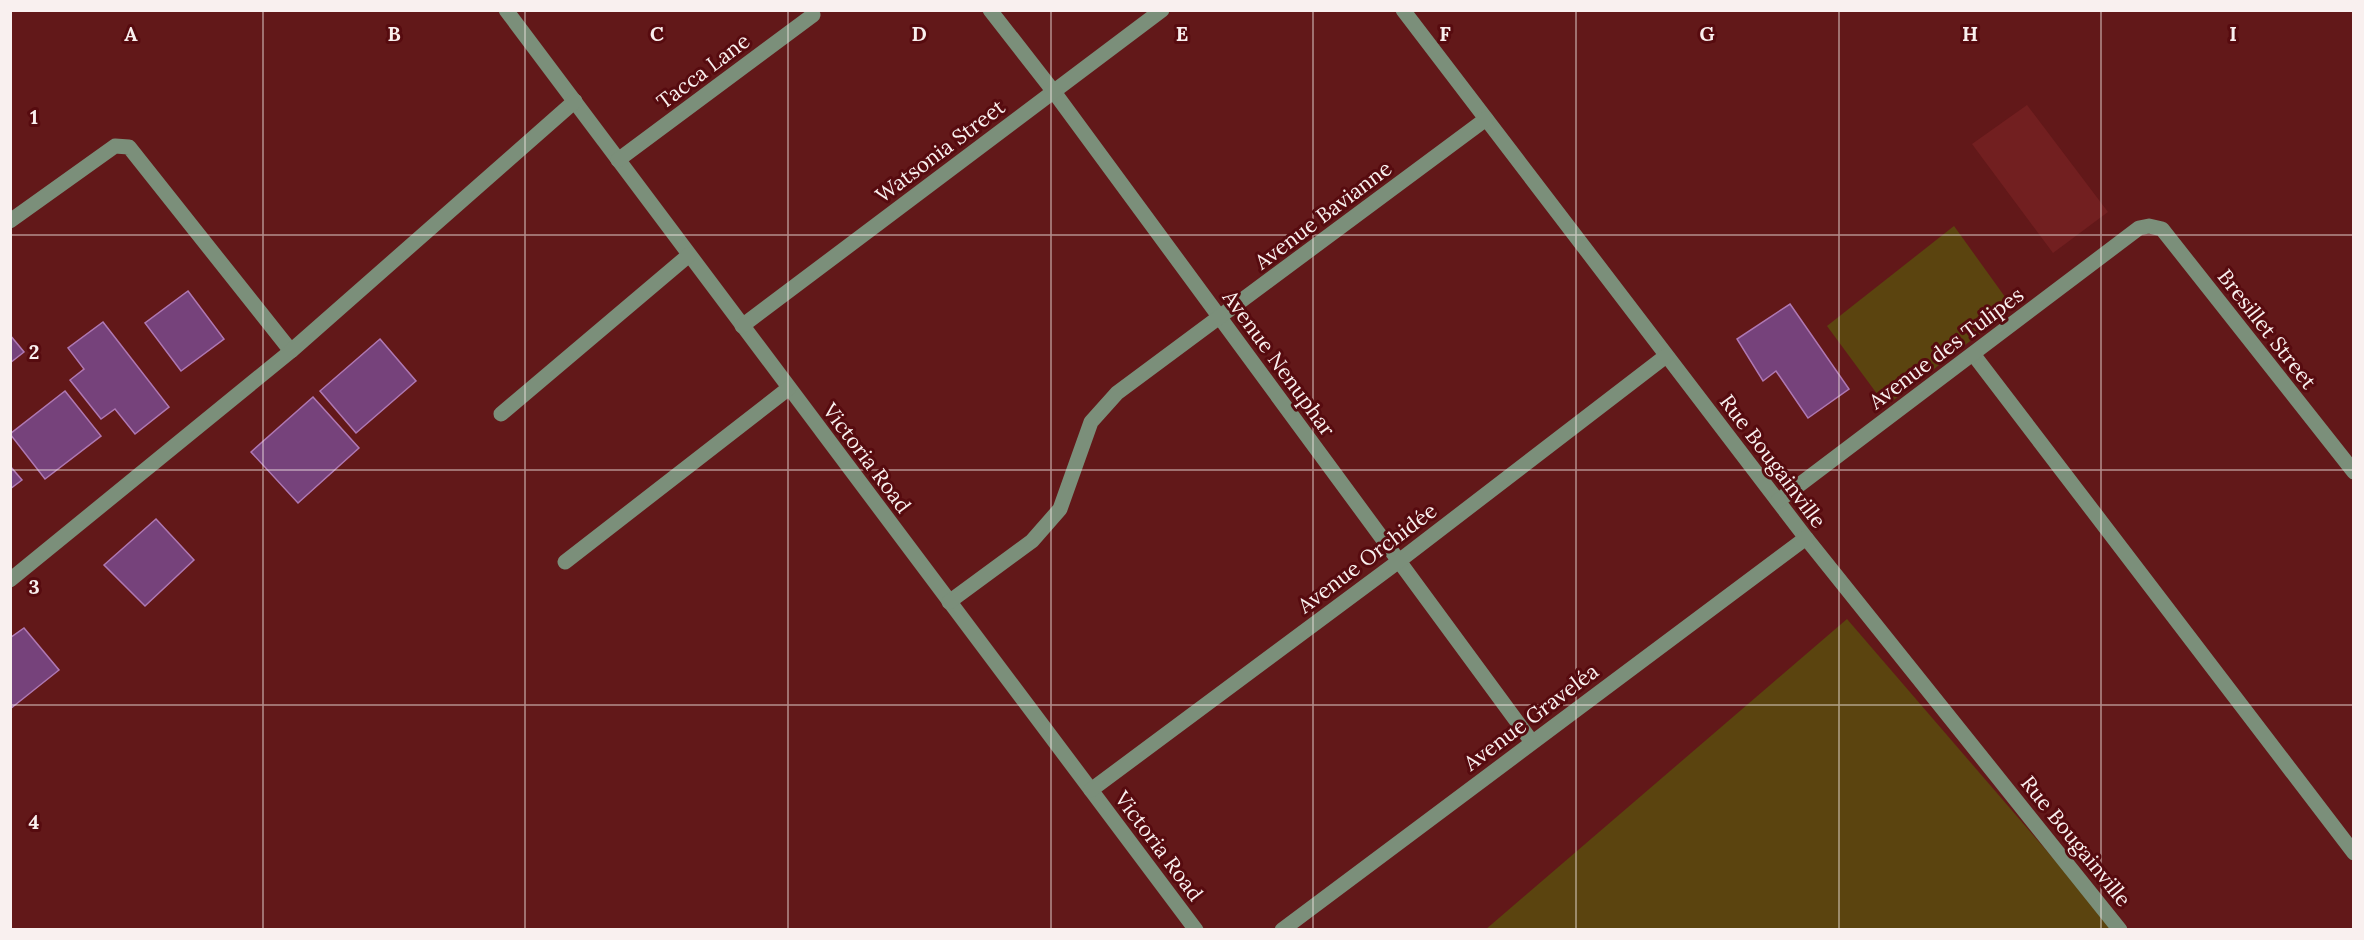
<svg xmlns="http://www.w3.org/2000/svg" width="2364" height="940" font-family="Lora,serif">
<rect width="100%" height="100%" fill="#621819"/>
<path fill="#721f20" d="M2027,105L2108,212L2053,253L1972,144Z"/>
<g fill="#5b440f">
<path d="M1954,226L2013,308L1886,406L1827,326Z"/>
<path d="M1847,619L2114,929L1485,930Z"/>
</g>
<g fill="#76427b" stroke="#af78b3" stroke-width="1.5">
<path d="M188,291L224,339L181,371L145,323Z"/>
<path d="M1790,304L1849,389L1808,418L1776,371L1763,381L1737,339Z"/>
<path d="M103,322L169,407L135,434L115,409L101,419L70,380L84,369L68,348Z"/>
<path d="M10,335L24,352L10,363Z"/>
<path d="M380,339L416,381L356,433L320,391Z"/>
<path d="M65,391L101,436L45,479L10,434Z"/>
<path d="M313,397L359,448L298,503L251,452Z"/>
<path d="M10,466L22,480L10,489Z"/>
<path d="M156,519L194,560L145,606L104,565Z"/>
<path d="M24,628L59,670L10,709V638Z"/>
</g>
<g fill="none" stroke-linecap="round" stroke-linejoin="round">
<g stroke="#7b8f7a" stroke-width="15">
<path d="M506,10L1196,930"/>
<path d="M990,10L1054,92L1532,742"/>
<path d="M1403,10L1806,538L2120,930"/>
<path d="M618,160L813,15"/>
<path d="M10,221L115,146L129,147L291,351"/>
<path d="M742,326L1162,10"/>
<path d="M1973,354L2354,853"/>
<path d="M501,414L689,255"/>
<path d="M1778,501L2139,228L2149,226L2162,229L2354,472"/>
<path d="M565,562L789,388"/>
<path d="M10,580L291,351L575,101"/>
<path d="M949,602L1032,541L1060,509L1091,422L1117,393L1486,119"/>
<path d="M1091,790L1399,561L1666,356"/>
<path d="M1282,930L1806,538"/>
</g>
</g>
<path fill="none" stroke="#f9f0ef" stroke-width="1.5" stroke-opacity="0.55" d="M263,10V930M525,10V930M788,10V930M1051,10V930M1313,10V930M1576,10V930M1839,10V930M2101,10V930M10,235H2354M10,470H2354M10,705H2354"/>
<g text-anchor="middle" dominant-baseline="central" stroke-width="6" stroke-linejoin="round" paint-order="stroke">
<g font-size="21" fill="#f9f0ef" stroke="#560b0f">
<text transform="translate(703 71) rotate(-37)">Tacca Lane</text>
<text transform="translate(940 151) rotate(-37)">Watsonia Street</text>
<text transform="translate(1323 215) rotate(-37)">Avenue Bavianne</text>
<text transform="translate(2267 329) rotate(52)">Bresillet Street</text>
<text transform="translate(1946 348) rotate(-37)">Avenue des Tulipes</text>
<text transform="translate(1279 363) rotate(54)">Avenue Nenuphar</text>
<text transform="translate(867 458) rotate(53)">Victoria Road</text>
<text transform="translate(1773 461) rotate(53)">Rue Bougainville</text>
<text transform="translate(1367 558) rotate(-37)">Avenue Orchidée</text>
<text transform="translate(1531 717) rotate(-37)">Avenue Graveléa</text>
<text transform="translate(2076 841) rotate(51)">Rue Bougainville</text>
<text transform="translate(1159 846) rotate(53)">Victoria Road</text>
</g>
</g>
<g font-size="20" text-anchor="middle" font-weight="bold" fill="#f9f0ef" stroke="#560b0f" stroke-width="6" stroke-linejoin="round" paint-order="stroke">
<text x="131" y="41">A</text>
<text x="394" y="41">B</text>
<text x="657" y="41">C</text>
<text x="919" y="41">D</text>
<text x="1182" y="41">E</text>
<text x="1445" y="41">F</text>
<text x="1707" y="41">G</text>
<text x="1970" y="41">H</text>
<text x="2233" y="41">I</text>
<text x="34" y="124">1</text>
<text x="34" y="359">2</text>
<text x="34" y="594">3</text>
<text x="34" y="829">4</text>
</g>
<rect width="2364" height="940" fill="none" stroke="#f9f0ef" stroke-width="24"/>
</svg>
